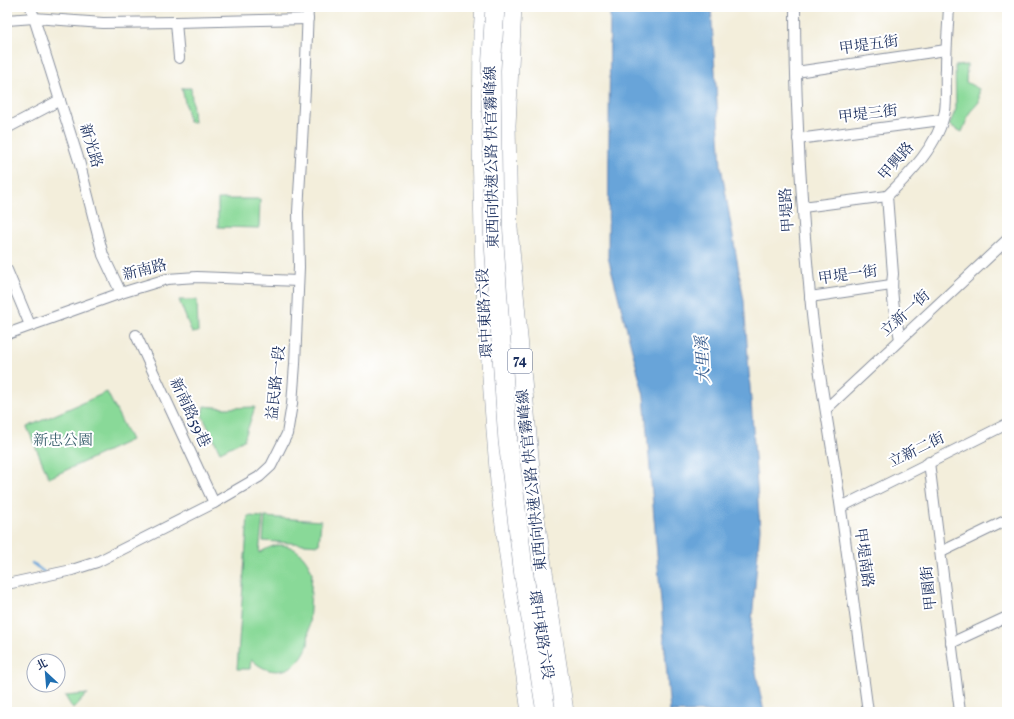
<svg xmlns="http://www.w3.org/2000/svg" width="1014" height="719" font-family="Vollkorn,'Noto Serif TC',serif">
<rect width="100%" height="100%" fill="#fff"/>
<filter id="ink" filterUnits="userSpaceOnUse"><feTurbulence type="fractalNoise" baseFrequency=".025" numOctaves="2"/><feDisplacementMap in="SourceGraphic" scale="8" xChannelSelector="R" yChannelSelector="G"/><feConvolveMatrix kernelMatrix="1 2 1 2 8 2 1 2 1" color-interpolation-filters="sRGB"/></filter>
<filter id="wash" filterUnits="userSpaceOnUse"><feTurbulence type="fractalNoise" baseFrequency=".012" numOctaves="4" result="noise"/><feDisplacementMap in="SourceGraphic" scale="16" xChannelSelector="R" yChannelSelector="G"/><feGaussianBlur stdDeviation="0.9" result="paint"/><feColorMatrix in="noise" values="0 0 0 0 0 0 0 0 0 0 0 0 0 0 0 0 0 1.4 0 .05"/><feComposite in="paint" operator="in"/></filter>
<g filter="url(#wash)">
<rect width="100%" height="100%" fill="#f3eedb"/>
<g fill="#89d998" stroke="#52847b">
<path d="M967,65L966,82L979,89V102L970,112L962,132L949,125L956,109L955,66Z"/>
<path d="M182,88H191L194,122H189Z"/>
<path d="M218,199H260L259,228L218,227Z"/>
<path d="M179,300H197L198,332L192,333Z"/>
<path d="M107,392L131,440L49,478L27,427Z"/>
<path d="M204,406L226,408L255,407L244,440L220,452L202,415Z"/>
<path d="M248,516L263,517L259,553C266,549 273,545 280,545C296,545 308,559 312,573L308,645C298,672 272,680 251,659L250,669H237Z"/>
<path d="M265,517L321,521L319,545L263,541Z"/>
<path d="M87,694L73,709L65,696L88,694Z"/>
</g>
<path fill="#68a4d9" stroke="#426a9c" d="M610,7H711L721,166L744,301L760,529L750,643L764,712H670L644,396L608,257Z"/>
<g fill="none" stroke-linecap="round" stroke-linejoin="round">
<path stroke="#68a4d9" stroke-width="2.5" d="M32,563L44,572"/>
</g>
</g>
<g filter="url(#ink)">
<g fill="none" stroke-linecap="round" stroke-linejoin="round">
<g stroke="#878e9c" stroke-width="12">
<g id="street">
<path d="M31,7L34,18L79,161L103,255L121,293"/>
<path d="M795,7C795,103 801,200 810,295C815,353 826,411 835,468C847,549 857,631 868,712"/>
<path d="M7,20L34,18L103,23L176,22L308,19"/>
<path d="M176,22L179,58"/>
<path d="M796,72L946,50"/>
<path d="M7,128L60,100"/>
<path d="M798,139L941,120"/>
<path d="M803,207L887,196"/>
<path d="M7,270L30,325"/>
<path d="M810,297L891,285"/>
<path d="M7,334L121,293L167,279L197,277L298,281"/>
<path d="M136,335L214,503"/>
<path d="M900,339C896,318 890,295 893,274L887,196C910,174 939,144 945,111C947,97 945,82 946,68C946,48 948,27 949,7"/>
<path d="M826,409L1007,240"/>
<path d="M929,462L960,712"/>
<path d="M841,507L1007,424"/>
<path d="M941,552L1007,520"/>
<path d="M7,584L72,570L97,562L214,503L259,477L271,466L287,434L292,404L295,364L299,267L298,212L305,89L308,7"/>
<path d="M951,643L1007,617"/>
</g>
</g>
<g stroke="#878e9c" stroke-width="16">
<path id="secondary" d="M483,7L481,33L480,147L483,274L491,392L499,495L512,593L529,712"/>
</g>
<g stroke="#878e9c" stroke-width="20">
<path id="highway" d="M512,7L506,125L508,228L534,512L564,712"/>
</g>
<use href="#street" stroke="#fff" stroke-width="10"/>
<use href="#secondary" stroke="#fff" stroke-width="15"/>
<use href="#highway" stroke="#fff" stroke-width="19"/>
<g stroke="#878e9c" stroke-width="20" stroke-linecap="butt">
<path id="highway-bridge" d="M495,7L491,70L493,229L508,441L524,576L546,712"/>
</g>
<use href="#highway-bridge" stroke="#fff" stroke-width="19"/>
</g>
</g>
<g text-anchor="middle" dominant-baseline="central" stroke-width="4" stroke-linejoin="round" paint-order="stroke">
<rect fill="#fff" stroke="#5f6d8e" stroke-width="1" x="508" y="349" width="24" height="24" rx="3"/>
<g font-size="14" font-weight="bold" fill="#1b2f5e">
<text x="520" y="361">74</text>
</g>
<g font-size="15" fill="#1b2f5e" stroke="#fff">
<text transform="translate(869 46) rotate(-8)">甲堤五街</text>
<text transform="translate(868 115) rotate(-7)">甲堤三街</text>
<text transform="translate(90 146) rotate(73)">新光路</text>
<text transform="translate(493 157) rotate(-91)">東西向快速公路 快官霧峰線</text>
<text transform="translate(897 162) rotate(-49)">甲興路</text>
<text transform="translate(788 210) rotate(-94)">甲堤路</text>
<text transform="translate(145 271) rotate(-14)">新南路</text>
<text transform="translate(848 276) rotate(-8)">甲堤一街</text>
<text transform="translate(486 313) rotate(-93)">環中東路六段</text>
<text transform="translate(906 314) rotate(-42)">立新一街</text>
<text transform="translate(277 383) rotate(-84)">益民路一段</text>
<text transform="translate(189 413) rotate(65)">新南路59巷</text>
<text transform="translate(917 451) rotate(-26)">立新二街</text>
<text transform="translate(533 480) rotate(-96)">東西向快速公路 快官霧峰線</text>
<text transform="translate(863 558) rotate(82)">甲堤南路</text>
<text transform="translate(930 588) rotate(-96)">甲園街</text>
<text transform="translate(540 635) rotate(81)">環中東路六段</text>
</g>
<g font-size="15" fill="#3c626f" stroke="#fff">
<text x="63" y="441">新忠公園</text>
</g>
<g font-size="16" font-style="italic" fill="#3a5e8f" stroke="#fff">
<text transform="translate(704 360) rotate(-93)">大里溪</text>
</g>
</g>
<rect width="1014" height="719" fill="none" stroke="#fff" stroke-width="24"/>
<g transform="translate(46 673) rotate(334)"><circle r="19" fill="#ffffff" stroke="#a4acbf"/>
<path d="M0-3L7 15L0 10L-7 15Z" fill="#1f6fb2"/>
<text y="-6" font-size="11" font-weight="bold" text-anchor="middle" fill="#1b2f5e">北</text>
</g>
</svg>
